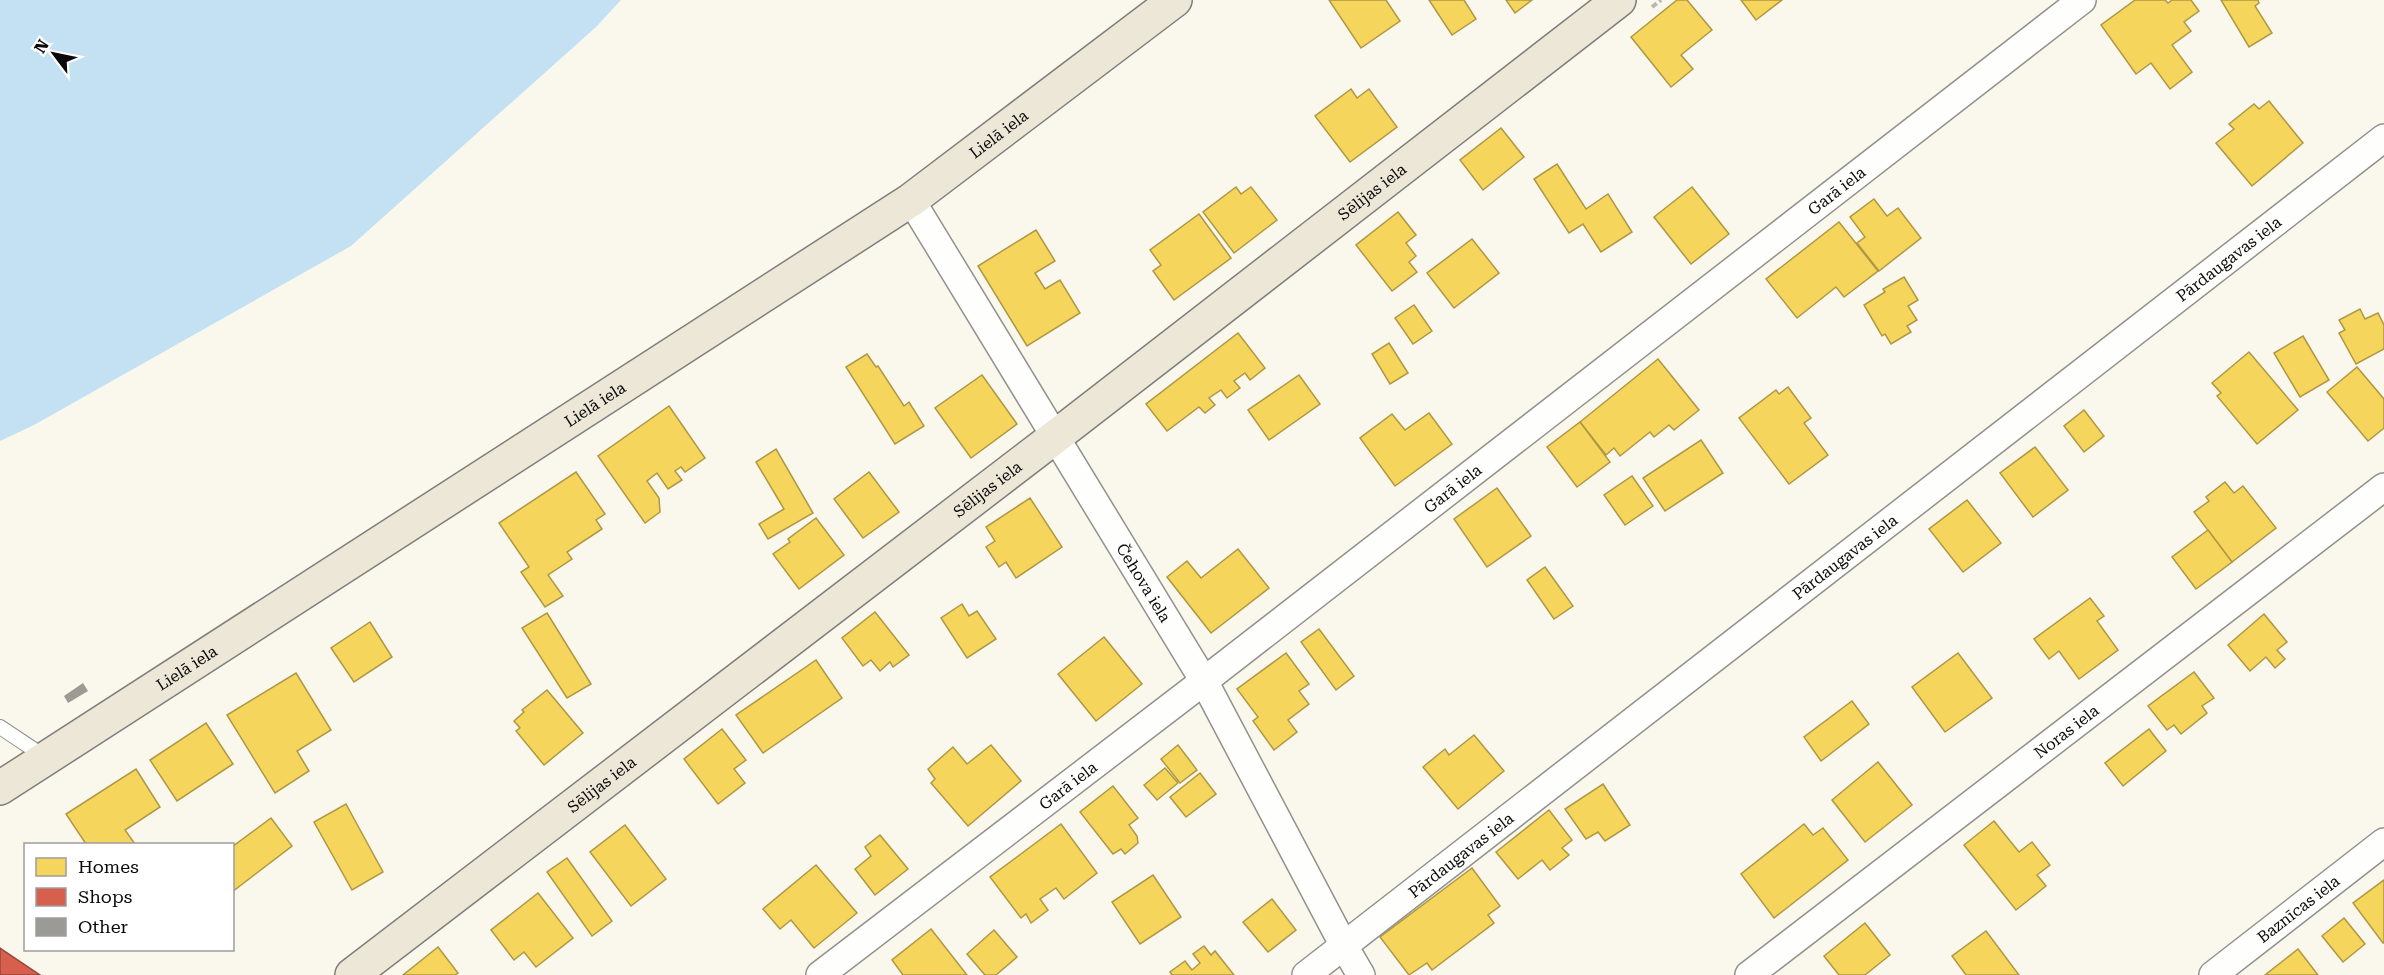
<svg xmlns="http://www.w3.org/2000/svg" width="2384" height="975" font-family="'Roboto Serif',serif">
<rect width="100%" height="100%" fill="#faf8ed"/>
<path fill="#c4e1f3" d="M0,0H621L596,27L351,246L34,425L0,441Z"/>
<g fill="#f6d55c" stroke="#af9843" stroke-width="1.5">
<path d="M1329,0H1386L1400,21L1361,48Z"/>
<path d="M1429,0H1464L1476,19L1452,35Z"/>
<path d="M1506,0H1532L1515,13Z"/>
<path d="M1677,0H1687L1712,30L1681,55L1693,69L1671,87L1631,37Z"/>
<path d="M1741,0H1782L1756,20Z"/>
<path d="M2135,0H2165L2168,3L2172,0H2191L2199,11L2184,22L2191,31L2172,45L2192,72L2170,89L2151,63L2136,74L2101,25Z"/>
<path d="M2221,0H2258L2259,3L2255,6L2272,33L2249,47Z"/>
<path d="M1351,89L1357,98L1369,89L1397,127L1350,162L1315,116Z"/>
<path d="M2269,101L2303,143L2252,186L2216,143L2234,129L2229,124L2254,104L2259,109Z"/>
<path d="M1501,128L1524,157L1483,190L1460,160Z"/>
<path d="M1557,164L1586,209L1608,194L1632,232L1601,252L1583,224L1569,233L1534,179Z"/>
<path d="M1236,187L1241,194L1251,187L1277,220L1234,253L1203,212Z"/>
<path d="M1692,187L1729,234L1691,264L1654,217Z"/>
<path d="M1874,199L1887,216L1898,208L1921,238L1879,271L1857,243L1865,237L1850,217Z"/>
<path d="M1398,212L1416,235L1406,243L1416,256L1409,262L1417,272L1392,291L1356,245Z"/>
<path d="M1199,214L1231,258L1174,300L1153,271L1161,265L1150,250Z"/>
<path d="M1839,222L1878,271L1844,297L1836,287L1797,318L1766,279Z"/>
<path d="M1036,230L1055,261L1035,273L1045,289L1060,280L1080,313L1027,346L978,266Z"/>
<path d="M1472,239L1499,273L1454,308L1427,273Z"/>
<path d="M1904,277L1918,300L1908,306L1917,320L1907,326L1911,332L1891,344L1885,334L1882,336L1864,305L1885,292L1883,289Z"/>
<path d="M1414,305L1432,331L1413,344L1395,318Z"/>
<path d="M2360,309L2365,319L2378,313L2384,325V349L2356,364L2339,333L2345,330L2339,320Z"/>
<path d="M1238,333L1265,368L1250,380L1245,373L1234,381L1240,388L1227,398L1221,390L1209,398L1215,405L1205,413L1199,407L1167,431L1146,404Z"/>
<path d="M2303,336L2329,380L2300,397L2274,353Z"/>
<path d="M1389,343L1408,373L1390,384L1372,354Z"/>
<path d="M2249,352L2298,410L2257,444L2217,396L2221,393L2212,383Z"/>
<path d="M867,354L876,367L878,366L904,406L909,402L924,426L895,444L846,367Z"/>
<path d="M1658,359L1699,410L1674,430L1669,425L1654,437L1650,432L1620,456L1614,448L1606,455L1580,422Z"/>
<path d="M2357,367L2384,399V428L2368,441L2327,392Z"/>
<path d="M982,375L1017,424L971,458L935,408Z"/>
<path d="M1299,375L1320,404L1269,440L1248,410Z"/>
<path d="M1788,387L1811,418L1804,423L1828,455L1789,484L1739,418L1776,390L1779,394Z"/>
<path d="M669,406L705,458L685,472L681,467L675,471L682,480L668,489L657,473L647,481L659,498L660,512L645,523L598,456Z"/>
<path d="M2084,410L2104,436L2084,452L2064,426Z"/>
<path d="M1429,413L1452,444L1395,486L1360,438L1392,414L1405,430Z"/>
<path d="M1580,422L1610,462L1577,487L1547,447Z"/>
<path d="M1701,440L1723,473L1665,511L1643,478Z"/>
<path d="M2035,447L2068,490L2033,517L2000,473Z"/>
<path d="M776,449L813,513L768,539L759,524L784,509L756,462Z"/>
<path d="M576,472L605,514L596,520L602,529L567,552L572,559L548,575L563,596L545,607L521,572L529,567L499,523Z"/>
<path d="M869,472L899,512L863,538L834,499Z"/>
<path d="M1632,476L1653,506L1625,525L1604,495Z"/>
<path d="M2225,482L2234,493L2243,486L2276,528L2232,562L2194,512L2209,501L2206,497Z"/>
<path d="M1497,488L1531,536L1487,567L1454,519Z"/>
<path d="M1030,498L1062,547L1016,578L1006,562L999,567L986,547L995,541L986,527Z"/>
<path d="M1967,500L2001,543L1963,572L1929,529Z"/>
<path d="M816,518L844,555L799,589L773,554L790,542L788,539Z"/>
<path d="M2208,530L2232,562L2196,589L2172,557Z"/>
<path d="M1238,549L1269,588L1211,633L1167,577L1187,561L1201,578Z"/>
<path d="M1545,567L1573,606L1554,619L1527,580Z"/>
<path d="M2090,598L2104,616L2097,621L2118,650L2079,679L2059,651L2049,659L2034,639Z"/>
<path d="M962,604L969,616L977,611L996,639L967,658L941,618Z"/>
<path d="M875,612L909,655L893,667L890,662L880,671L871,660L863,666L842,638Z"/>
<path d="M547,613L591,684L567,698L522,628Z"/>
<path d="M2264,614L2287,642L2277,650L2285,659L2275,668L2266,657L2250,671L2228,645Z"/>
<path d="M370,622L392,657L354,682L331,648Z"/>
<path d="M1319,629L1354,676L1336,690L1301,642Z"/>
<path d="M1104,637L1142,684L1096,721L1058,674Z"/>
<path d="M1286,653L1309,684L1299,691L1309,704L1288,720L1297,732L1274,750L1253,721L1258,717L1237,689Z"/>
<path d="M1958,653L1992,698L1945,732L1912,687Z"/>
<path d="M816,660L842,698L763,753L736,715Z"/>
<path d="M2194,672L2214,698L2202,706L2207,713L2181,734L2174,725L2167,730L2148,706Z"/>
<path d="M296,673L331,730L297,751L309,771L275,793L227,715Z"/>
<path d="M547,690L583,733L544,765L516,731L520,728L514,721L524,712L522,710Z"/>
<path d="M1852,701L1869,724L1821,761L1804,737Z"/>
<path d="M206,723L233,764L177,801L150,760Z"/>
<path d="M722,729L746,760L734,769L745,783L718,804L684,759Z"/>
<path d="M2149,729L2166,751L2123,786L2105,763Z"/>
<path d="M1474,735L1504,771L1458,809L1423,767L1445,749L1449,755Z"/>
<path d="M991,745L1021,781L968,826L931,783L935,779L928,769L953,747L967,764Z"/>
<path d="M1178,745L1197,770L1180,783L1161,759Z"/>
<path d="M1878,762L1912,805L1865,842L1832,800Z"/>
<path d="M1165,768L1178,783L1157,800L1144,785Z"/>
<path d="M136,769L160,807L125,830L135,844H86L66,814Z"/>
<path d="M1200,773L1216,794L1186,817L1170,797Z"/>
<path d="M1603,784L1630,825L1605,841L1598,832L1586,839L1565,809Z"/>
<path d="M1113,786L1138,818L1129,825L1137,836L1138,843L1125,854L1121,849L1113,854L1080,812Z"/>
<path d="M346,804L383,872L352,890L314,822Z"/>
<path d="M1549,810L1572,840L1562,848L1569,855L1550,870L1542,860L1518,879L1496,852Z"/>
<path d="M271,818L292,846L232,892V847Z"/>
<path d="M1994,821L2019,852L2032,842L2050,865L2037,875L2046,886L2016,910L1964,845Z"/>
<path d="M1061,824L1097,873L1064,899L1056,888L1040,899L1048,910L1031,923L1026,914L1021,918L990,877Z"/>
<path d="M1804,824L1813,835L1823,828L1848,860L1774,918L1741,874Z"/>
<path d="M625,825L666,879L631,906L590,852Z"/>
<path d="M880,835L908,869L875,895L855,869L871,856L865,847Z"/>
<path d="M567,858L612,921L592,936L547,872Z"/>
<path d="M816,865L857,913L814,948L791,920L780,929L763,909Z"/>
<path d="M1472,868L1500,906L1488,915L1494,923L1432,970L1427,963L1409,975L1380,937Z"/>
<path d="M1153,875L1181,917L1140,944L1112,902Z"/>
<path d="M2384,880V943H2383L2353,903Z"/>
<path d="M538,893L573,938L536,967L524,952L514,960L491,930Z"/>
<path d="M1272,899L1296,930L1268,952L1243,922Z"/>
<path d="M2344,918L2365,944L2343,962L2322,936Z"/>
<path d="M1865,923L1890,955L1865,975H1839L1824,956Z"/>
<path d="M931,929L967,975H903L892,960Z"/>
<path d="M994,930L1017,957L996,975H985L967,954Z"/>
<path d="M1986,931L2019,975H1966L1952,956Z"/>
<path d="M1204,946L1211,955L1215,951L1234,975H1172L1170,972L1185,961L1192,970L1200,963L1193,954Z"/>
<path d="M438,947L458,973L455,975H403Z"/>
<path d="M2298,949L2318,975H2265Z"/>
</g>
<path fill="#d6604d" stroke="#994639" stroke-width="1.5" d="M0,948L40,975H0Z"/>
<path fill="#9c9a94" d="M83,683L88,691L68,703L64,696Z"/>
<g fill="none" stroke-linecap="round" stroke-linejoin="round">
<g stroke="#92918c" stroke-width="16">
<path id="service" d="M0,727L45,757"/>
</g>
<g stroke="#92918c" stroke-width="30">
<g id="minor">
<path id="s1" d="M911,200L1204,681L1344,946L1361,975"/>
<path id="s2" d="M820,975L1204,681L2082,0"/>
<path id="s3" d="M1306,975L2384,138"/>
<path id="s4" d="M1749,975L2384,487"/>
<path id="s5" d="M2213,975L2384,842"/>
</g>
</g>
<g stroke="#7f7e7a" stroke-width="36">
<g id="primary">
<path id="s6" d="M0,788L911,200L1175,0"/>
<path id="s7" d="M352,975L1055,437L1619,0"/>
</g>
</g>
<path stroke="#b7b7b5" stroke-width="4" stroke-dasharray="6 3" stroke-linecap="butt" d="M1652,7L1661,0"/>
<use href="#service" stroke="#fefefc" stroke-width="14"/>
<use href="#minor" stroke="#fefefc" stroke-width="27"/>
<use href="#primary" stroke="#ece7d6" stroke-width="33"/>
</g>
<g text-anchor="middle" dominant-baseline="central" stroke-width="6" stroke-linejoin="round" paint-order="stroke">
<g font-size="16" fill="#0a0a0a" stroke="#fff">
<text stroke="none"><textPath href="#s6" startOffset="1194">Lielā iela</textPath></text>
<text stroke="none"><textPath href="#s2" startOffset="1284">Garā iela</textPath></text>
<text stroke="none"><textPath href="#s7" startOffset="1286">Sēlijas iela</textPath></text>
<text stroke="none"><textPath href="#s3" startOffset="1168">Pārdaugavas iela</textPath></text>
<text stroke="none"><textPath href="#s6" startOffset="708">Lielā iela</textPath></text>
<text stroke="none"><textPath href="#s7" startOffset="800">Sēlijas iela</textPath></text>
<text stroke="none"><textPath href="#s2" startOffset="798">Garā iela</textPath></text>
<text stroke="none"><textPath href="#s3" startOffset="682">Pārdaugavas iela</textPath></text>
<text stroke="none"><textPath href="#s1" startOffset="448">Čehova iela</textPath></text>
<text stroke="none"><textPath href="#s6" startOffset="222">Lielā iela</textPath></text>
<text stroke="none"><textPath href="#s4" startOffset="400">Noras iela</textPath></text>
<text stroke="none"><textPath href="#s7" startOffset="314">Sēlijas iela</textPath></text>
<text stroke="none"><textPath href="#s2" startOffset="312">Garā iela</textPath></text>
<text stroke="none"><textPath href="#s3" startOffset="196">Pārdaugavas iela</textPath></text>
<text stroke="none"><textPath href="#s5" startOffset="108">Baznīcas iela</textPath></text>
</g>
</g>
<rect x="24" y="843" width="210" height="108" fill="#ffffff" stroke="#9d9d9d" stroke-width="1.5"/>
<rect x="36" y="858" width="30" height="18" fill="#f6d55c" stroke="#9d9d9d" stroke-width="1.5"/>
<text x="78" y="873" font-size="18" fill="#0a0a0a">Homes</text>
<rect x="36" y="888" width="30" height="18" fill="#d6604d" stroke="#9d9d9d" stroke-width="1.5"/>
<text x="78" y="903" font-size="18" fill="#0a0a0a">Shops</text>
<rect x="36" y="918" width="30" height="18" fill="#9c9a94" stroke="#9d9d9d" stroke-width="1.5"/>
<text x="78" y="933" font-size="18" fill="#0a0a0a">Other</text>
<g transform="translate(54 54) rotate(302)" stroke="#ffffff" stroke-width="4.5" paint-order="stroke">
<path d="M0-4.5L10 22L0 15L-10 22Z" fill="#0a0a0a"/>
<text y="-9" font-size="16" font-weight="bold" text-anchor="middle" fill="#0a0a0a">N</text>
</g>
</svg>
